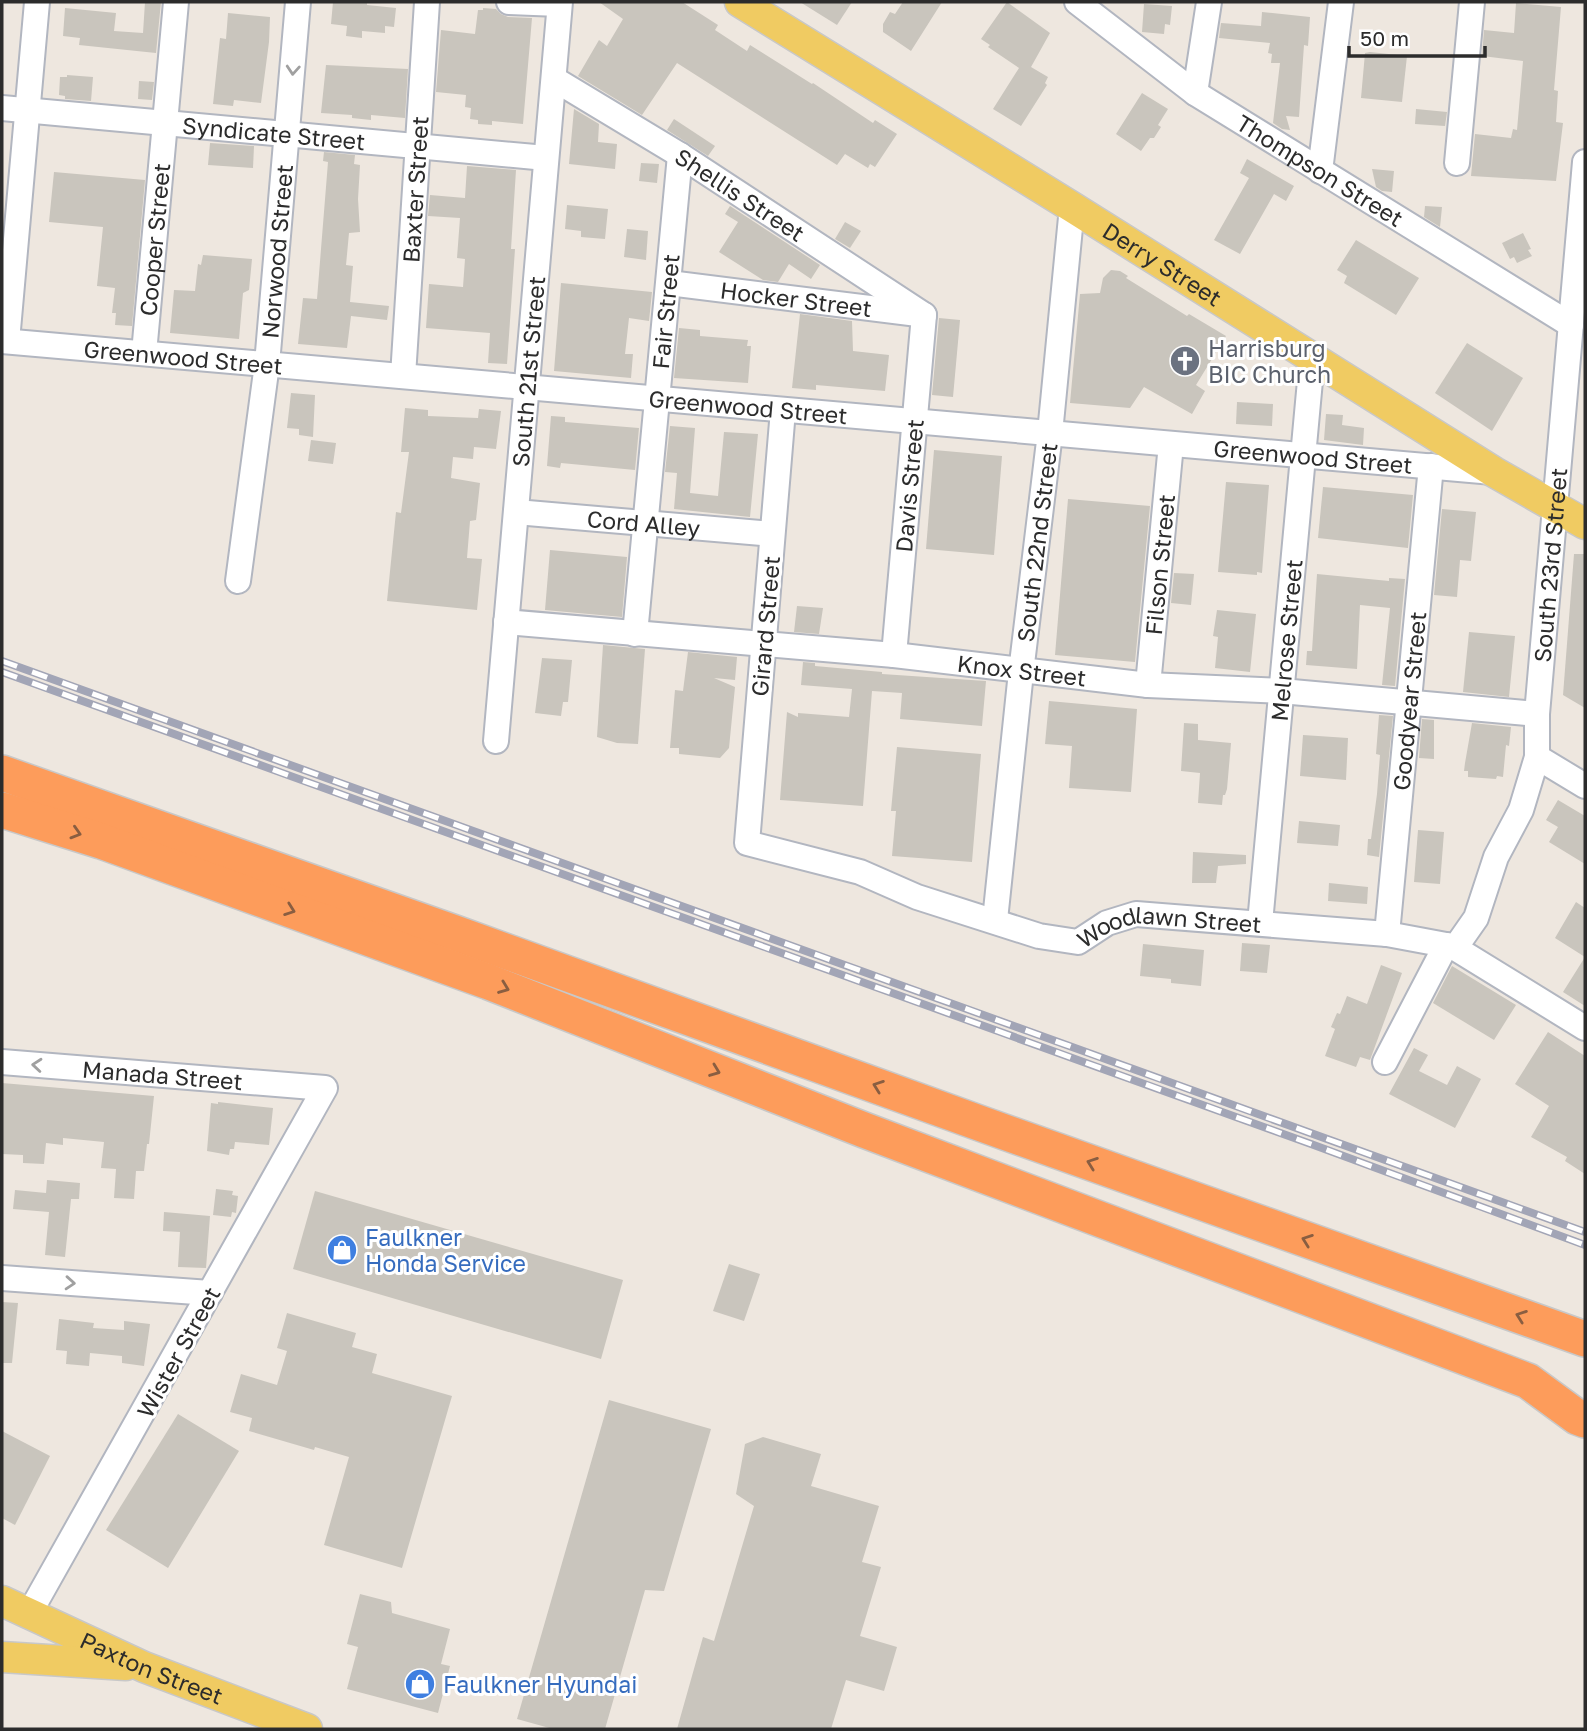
<svg xmlns="http://www.w3.org/2000/svg" width="1587" height="1731" font-family="'Golos Text',sans-serif">
<rect width="100%" height="100%" fill="#eee7df"/>
<g fill="#c9c5bd">
<path d="M145,2H161L156,53L79,45L80,38L63,36L65,8L116,13L114,31L143,33Z"/>
<path d="M333,2H367V5L396,8L394,27L385,26V33L362,31V38L346,36L347,26L331,24Z"/>
<path d="M599,2H682L718,25L715,30L747,51L750,45L812,84L813,83L873,123L875,120L897,134L875,167L870,164L868,168L845,154L837,165L677,63L642,115L578,76L599,40L607,46L623,19Z"/>
<path d="M800,2H852L837,25Z"/>
<path d="M903,2H942L911,51L883,32V24L890,12L895,14Z"/>
<path d="M1007,2L1050,33L1031,67L1048,77L1045,83L1047,85L1021,126L993,109L1019,68L988,47L990,45L981,39Z"/>
<path d="M1516,3L1561,7L1554,90L1558,91L1556,122L1563,123L1556,181L1471,176L1475,134L1511,138L1513,129L1517,130L1523,61L1482,56L1484,30L1514,33Z"/>
<path d="M1144,4L1172,6L1170,25L1165,24L1164,34L1142,32Z"/>
<path d="M483,8L496,9L501,14L508,17L532,18L523,124L492,121V125L478,124V120L470,119L471,108L465,107L466,95L436,92L441,30L475,34L478,10H483Z"/>
<path d="M1262,12L1310,17L1308,46L1304,45L1299,117L1286,116L1290,130L1282,129L1273,123L1280,63H1271L1272,54L1268,53L1270,43L1219,38L1221,23L1261,26Z"/>
<path d="M228,13L270,17L269,42L261,103L234,100L233,106L213,104L220,38L226,39Z"/>
<path d="M1370,52L1407,56L1402,102L1361,98L1365,53Z"/>
<path d="M326,65L408,69L405,118L371,115V120L352,118V115L321,113Z"/>
<path d="M67,75L93,77L91,101L65,99V96L59,95L60,77H67Z"/>
<path d="M139,81L154,82L152,100L138,99Z"/>
<path d="M1142,93L1168,109L1158,125L1161,127L1154,138H1150L1141,151L1116,134Z"/>
<path d="M574,109L599,124L598,142L617,144L615,169L569,164Z"/>
<path d="M1416,109L1447,112L1445,126L1415,124Z"/>
<path d="M674,119L715,146L708,156L667,130Z"/>
<path d="M210,143L254,146L253,168L208,165Z"/>
<path d="M324,152L355,155L354,164L360,165L358,199L360,232L349,233L346,265L353,266L350,302L389,306L387,320L351,316L347,348L298,344L303,298L317,299L328,162L323,161Z"/>
<path d="M1247,159L1294,186L1286,201L1274,194L1240,254L1214,240L1249,178L1240,173Z"/>
<path d="M641,163L659,164L657,183L639,181Z"/>
<path d="M467,166L516,170L511,249H515L507,364L488,363L490,333L426,328L429,284L463,287L465,259L457,258L460,218L428,216L430,195L465,198Z"/>
<path d="M1372,169L1394,171L1392,192L1382,191L1376,187Z"/>
<path d="M54,172L145,180L132,326L115,325L116,313H112L115,288L97,286L103,227L49,222Z"/>
<path d="M567,205L608,209L605,239L581,237V231L565,229Z"/>
<path d="M730,206L820,265L811,279L789,264L778,282L763,280L719,252L738,222L725,214Z"/>
<path d="M1425,206L1442,207L1440,227L1424,217Z"/>
<path d="M845,222L861,231L850,248L835,239Z"/>
<path d="M627,229L648,231L646,260L624,257Z"/>
<path d="M1523,233L1531,249L1528,250L1532,256L1517,263L1514,257L1510,259L1502,243Z"/>
<path d="M1356,240L1419,278L1396,315L1344,283L1347,276L1337,270Z"/>
<path d="M203,255L252,259L249,290L243,293L239,339L170,333L174,290L195,291L198,264L201,265Z"/>
<path d="M1111,270L1120,271L1128,276L1126,278L1187,316L1189,314L1226,336L1196,385L1205,391L1192,414L1144,387L1130,408L1070,403L1080,294L1100,293L1103,278Z"/>
<path d="M561,283L652,292L649,321L629,318L625,354H633L631,378L554,371Z"/>
<path d="M800,314L852,321L853,351L889,355L885,391L816,385V390L792,388Z"/>
<path d="M939,318L960,320L953,397L932,395Z"/>
<path d="M679,328L700,330V336L748,340L747,346H751L748,383L674,378Z"/>
<path d="M1467,343L1523,378L1492,431L1435,393Z"/>
<path d="M291,393L315,395L313,437L299,435V429L287,428Z"/>
<path d="M1237,402L1273,404L1272,426L1236,424Z"/>
<path d="M405,408L428,410V416L478,418L479,409L501,411L496,449L474,447L473,459L453,457L451,478L480,483L476,520L470,521L467,558L482,559L477,610L387,601L396,512L401,513L409,452H401Z"/>
<path d="M1326,414L1343,415L1342,425L1364,428L1363,445L1324,440Z"/>
<path d="M551,416L565,417V422L639,428L635,470L561,463L560,468L547,466Z"/>
<path d="M670,426L695,428L690,493L718,496L724,432L758,434L750,517L674,509L677,473L665,472Z"/>
<path d="M311,440L336,443L333,464L308,461Z"/>
<path d="M934,450L1002,456L994,555L926,549Z"/>
<path d="M1226,482L1269,485L1262,573L1257,572V575L1218,572Z"/>
<path d="M1323,487L1413,495L1408,548L1318,538Z"/>
<path d="M1068,499L1150,506L1135,662L1055,655Z"/>
<path d="M1442,509L1476,512L1471,561L1460,560L1457,597L1434,595Z"/>
<path d="M550,550L627,557L622,617L545,610Z"/>
<path d="M1574,554H1585V708L1563,695Z"/>
<path d="M1174,573L1194,574L1191,605L1171,603Z"/>
<path d="M1317,574L1389,581V578L1405,579L1395,686L1382,685L1390,608L1360,605L1357,669L1306,665L1307,651H1312Z"/>
<path d="M797,606L823,608L819,634L794,632Z"/>
<path d="M1217,610L1256,614L1250,672L1215,668L1218,637L1213,636Z"/>
<path d="M1469,632L1515,636L1509,697L1463,692Z"/>
<path d="M603,645L645,649L638,744L617,743L597,737Z"/>
<path d="M688,652L737,657L735,680L714,678L735,687L729,748L720,758L679,754V748H670L675,690L683,691Z"/>
<path d="M542,658L572,660L568,702H563L561,716L535,713Z"/>
<path d="M803,662L815,663V666L882,672V674L986,681L982,726L900,719L902,693L872,691L863,806L780,800L787,712L798,717V713L849,717L852,689L801,685Z"/>
<path d="M1049,701L1137,709L1131,792L1069,788L1072,746L1045,744Z"/>
<path d="M1379,715L1393,716L1379,857L1367,855L1368,839H1371L1377,794L1380,755L1376,754Z"/>
<path d="M1422,719L1434,720V759L1419,758Z"/>
<path d="M1184,723L1198,724V740L1231,743L1227,789L1225,795H1223L1222,805L1198,803L1200,773L1181,771Z"/>
<path d="M1472,723L1511,727L1509,746L1506,745L1503,777L1497,776L1496,779L1468,777V771H1464L1465,763Z"/>
<path d="M1303,735L1348,738L1346,780L1300,776Z"/>
<path d="M897,747L981,754L972,862L892,856L896,811H891Z"/>
<path d="M1558,800L1585,816V864L1549,842L1558,827L1546,820Z"/>
<path d="M1299,821L1340,825L1338,846L1297,843Z"/>
<path d="M1418,830L1444,832L1440,884L1414,882Z"/>
<path d="M1193,852L1246,855V864L1218,866L1216,883H1192Z"/>
<path d="M1329,883L1368,887L1367,904L1328,901Z"/>
<path d="M1576,902L1585,908V1006L1563,992L1585,957L1555,938Z"/>
<path d="M1242,943L1270,945L1267,973L1240,971Z"/>
<path d="M1143,944L1204,950L1201,986L1171,983V979L1140,976Z"/>
<path d="M1381,965L1402,973L1370,1060L1360,1057L1356,1067L1325,1056L1335,1029L1331,1027L1337,1013L1340,1014L1347,996L1367,1004Z"/>
<path d="M1452,966L1516,1005L1494,1040L1433,1003Z"/>
<path d="M1548,1032L1585,1056V1174L1565,1161L1567,1157L1531,1137L1549,1106L1515,1084Z"/>
<path d="M1414,1048L1428,1055L1419,1071L1447,1085L1457,1066L1481,1079L1455,1128L1389,1094Z"/>
<path d="M2,1083L154,1096L149,1144H147L144,1171H136L134,1199L114,1198L116,1169L101,1168L104,1142L63,1138V1145L46,1143L44,1164L23,1163V1155L2,1154Z"/>
<path d="M218,1102L273,1108L269,1145L235,1142L234,1149H230L229,1155L207,1151L211,1103L218,1104Z"/>
<path d="M47,1180L80,1183L79,1199H71L65,1257L45,1255L49,1212L13,1209L15,1190L46,1193Z"/>
<path d="M216,1189L233,1191L232,1195L238,1196L236,1213L232,1212L231,1217L213,1215Z"/>
<path d="M315,1191L623,1280L601,1359L293,1269Z"/>
<path d="M164,1212L210,1216L206,1268L178,1267L180,1232L163,1231Z"/>
<path d="M729,1264L760,1274L744,1321L713,1311Z"/>
<path d="M2,1302L18,1303L12,1363H2Z"/>
<path d="M287,1313L356,1333L352,1347L377,1354L372,1373L452,1396L402,1568L324,1545L349,1457L315,1447L314,1450L249,1431L252,1418L230,1412L241,1374L277,1385L287,1351L277,1348Z"/>
<path d="M59,1319L94,1323L93,1328L124,1330V1321L150,1324L144,1366L122,1363V1356L90,1353L89,1366L66,1364L67,1351L56,1350Z"/>
<path d="M609,1400L711,1429L664,1591L645,1590L605,1729H553L517,1719Z"/>
<path d="M178,1414L239,1451L168,1568L106,1530Z"/>
<path d="M2,1431L50,1456L15,1525L2,1518Z"/>
<path d="M763,1437L821,1454L811,1486L879,1506L862,1562L881,1567L860,1636L897,1647L884,1691L846,1680L831,1729H677L703,1637L714,1641L754,1506L736,1494L745,1444Z"/>
<path d="M360,1594L391,1602L392,1613L450,1629L441,1664L450,1666L438,1713L347,1689L358,1647L347,1644Z"/>
</g>
<g fill="none" stroke-linecap="round" stroke-linejoin="round">
<g stroke="#b2b6c0" stroke-width="28">
<g id="minor">
<path d="M509,2L559,4"/>
<path id="s1" d="M1077,2L1195,93L1571,325"/>
<path id="s2" d="M554,79L680,155L924,315"/>
<path d="M1195,93L1209,2"/>
<path id="s3" d="M2,108L546,158"/>
<path d="M1457,163L1472,2"/>
<path d="M1320,171L1341,2"/>
<path id="s4" d="M669,283L918,314"/>
<path id="s5" d="M2,341L1493,472"/>
<path d="M7,341L37,2"/>
<path id="s6" d="M144,353L176,2"/>
<path id="s7" d="M403,376L427,2"/>
<path id="s8" d="M783,410L747,843L860,872L917,897L1039,936L1078,942L1107,923L1136,914L1387,934L1446,945L1455,948L1585,1028"/>
<path id="s9" d="M516,512L772,534"/>
<path id="s10" d="M238,581L267,364L298,2"/>
<path id="s11" d="M506,622L894,655L1148,685L1281,691L1537,714"/>
<path id="s12" d="M635,634L680,155"/>
<path id="s13" d="M894,655L924,315"/>
<path id="s14" d="M1148,685L1171,444"/>
<path id="s15" d="M496,741L560,2"/>
<path d="M1537,757L1585,786"/>
<path id="s16" d="M995,920L1021,672L1050,433L1072,207"/>
<path id="s17" d="M1260,923L1312,359"/>
<path id="s18" d="M1387,934L1431,466"/>
<path id="s19" d="M1455,948L1476,918L1496,857L1521,810L1537,757V714L1585,162"/>
<path id="s20" d="M2,1062L325,1088L29,1614"/>
<path d="M1385,1062L1446,945"/>
<path d="M2,1278L210,1293"/>
</g>
</g>
<g stroke="#c8c8c8" stroke-width="33">
<g id="major">
<path id="s21" d="M740,2L1072,207L1494,472L1585,524"/>
<path id="s22" d="M2,1601L144,1667L307,1729"/>
<path d="M2,1657L126,1665"/>
</g>
</g>
<g stroke="#c8c8c8" stroke-width="38">
<g id="highway">
<path d="M2,773L455,933L982,1124L1585,1339"/>
<path d="M2,810L101,841L489,982L864,1130L1528,1381L1577,1417L1585,1420"/>
</g>
</g>
<use href="#minor" stroke="#fff" stroke-width="24"/>
<use href="#major" stroke="#f0cb62" stroke-width="30"/>
<use href="#highway" stroke="#fd9c5b" stroke-width="35"/>
<g stroke="#a2a5b6" stroke-width="8">
<g id="rail">
<path d="M2,661L1585,1232"/>
<path d="M2,672L1311,1144L1585,1245"/>
</g>
</g>
<use href="#rail" stroke="#fff" stroke-width="5" stroke-dasharray="16" stroke-linecap="butt"/>
</g>
<defs><path id="oneway-chevron" d="M-2-3.5L2.5 0L-2 3.5" fill="none" stroke-width="1.6" stroke-linecap="round" stroke-linejoin="round" transform="scale(1.75)"/></defs>
<g stroke="#a0a0a0">
<use href="#oneway-chevron" transform="translate(293 70) rotate(94)"/>
<use href="#oneway-chevron" transform="translate(37 1065) rotate(-175)"/>
<use href="#oneway-chevron" transform="translate(70 1283) rotate(4)"/>
</g>
<g stroke="#8a5e41">
<use href="#oneway-chevron" transform="translate(76 833) rotate(17)"/>
<use href="#oneway-chevron" transform="translate(290 910) rotate(20)"/>
<use href="#oneway-chevron" transform="translate(504 988) rotate(21)"/>
<use href="#oneway-chevron" transform="translate(715 1071) rotate(21)"/>
<use href="#oneway-chevron" transform="translate(878 1086) rotate(-160)"/>
<use href="#oneway-chevron" transform="translate(1092 1163) rotate(-160)"/>
<use href="#oneway-chevron" transform="translate(1307 1240) rotate(-160)"/>
<use href="#oneway-chevron" transform="translate(1521 1316) rotate(-160)"/>
</g>
<defs>
<g id="church-disc" transform="scale(1.575)"><circle r="9.5" fill="#6b7280" stroke="#fff"/><path d="M-1.2-6h2.4v3.5h3.3v2.4h-3.3V6h-2.4V-.1h-3.3v-2.4h3.3Z" fill="#fff"/></g>
<g id="shop-disc" transform="scale(1.575)"><circle r="9.5" fill="#3f7fe0" stroke="#fff"/><path d="M-5-2.5h2.3a2.7 3.5 0 0 1 5.4 0H5L5.5 6h-11ZM-1.5-2.5h3a1.5 2.3 0 0 0-3 0Z" fill="#fff"/></g>
</defs>
<g fill-rule="evenodd">
<use href="#church-disc" x="1185" y="361"/>
<use href="#shop-disc" x="342" y="1250"/>
<use href="#shop-disc" x="420" y="1684"/>
</g>
<g text-anchor="middle" dominant-baseline="central" stroke-width="6" stroke-linejoin="round" paint-order="stroke">
<g font-size="23" fill="#2c2c2c" stroke="#fff">
<text stroke="none"><textPath href="#s3" startOffset="273">Syndicate Street</textPath></text>
<text stroke="none"><textPath href="#s1" startOffset="296">Thompson Street</textPath></text>
<text stroke="none"><textPath href="#s7" startOffset="187">Baxter Street</textPath></text>
<text stroke="none"><textPath href="#s2" startOffset="219">Shellis Street</textPath></text>
<text stroke="none"><textPath href="#s6" startOffset="114">Cooper Street</textPath></text>
<text stroke="none"><textPath href="#s10" startOffset="332">Norwood Street</textPath></text>
<text stroke="none"><textPath href="#s21" startOffset="497">Derry Street</textPath></text>
<text stroke="none"><textPath href="#s4" startOffset="128">Hocker Street</textPath></text>
<text stroke="none"><textPath href="#s12" startOffset="324">Fair Street</textPath></text>
<text stroke="none"><textPath href="#s5" startOffset="182">Greenwood Street</textPath></text>
<text stroke="none"><textPath href="#s15" startOffset="371">South 21st Street</textPath></text>
<text stroke="none"><textPath href="#s5" startOffset="749">Greenwood Street</textPath></text>
<text stroke="none"><textPath href="#s5" startOffset="1316">Greenwood Street</textPath></text>
<text stroke="none"><textPath href="#s13" startOffset="170">Davis Street</textPath></text>
<text stroke="none"><textPath href="#s9" startOffset="128">Cord Alley</textPath></text>
<text stroke="none"><textPath href="#s16" startOffset="380">South 22nd Street</textPath></text>
<text stroke="none"><textPath href="#s14" startOffset="121">Filson Street</textPath></text>
<text stroke="none"><textPath href="#s19" startOffset="402">South 23rd Street</textPath></text>
<text transform="translate(765 626) rotate(-85)">Girard Street</text>
<text stroke="none"><textPath href="#s17" startOffset="284">Melrose Street</textPath></text>
<text stroke="none"><textPath href="#s11" startOffset="518">Knox Street</textPath></text>
<text stroke="none"><textPath href="#s18" startOffset="234">Goodyear Street</textPath></text>
<text stroke="none"><textPath href="#s8" startOffset="877">Woodlawn Street</textPath></text>
<text stroke="none"><textPath href="#s20" startOffset="161">Manada Street</textPath></text>
<text transform="translate(178 1352) rotate(-61)">Wister Street</text>
<text stroke="none"><textPath href="#s22" startOffset="164">Paxton Street</textPath></text>
</g>
<g font-size="23" fill="#5b616d" stroke="#fff" text-anchor="start">
<text x="1208" y="348">Harrisburg<tspan x="1208" dy="26">BIC Church</tspan></text>
</g>
<g font-size="23" fill="#366cbe" stroke="#fff" text-anchor="start">
<text x="365" y="1237">Faulkner<tspan x="365" dy="26">Honda Service</tspan></text>
<text x="443" y="1684">Faulkner Hyundai</text>
</g>
</g>
<rect width="1587" height="1731" fill="none" stroke="#2c2c2c" stroke-width="7"/>
<path d="M1349 46v10h136v-10" fill="none" stroke="#2c2c2c" stroke-width="3.5"/>
<text x="1360" y="46" font-size="21" fill="#2c2c2c" stroke="#ffffff" stroke-width="5" paint-order="stroke">50 m</text>
</svg>
